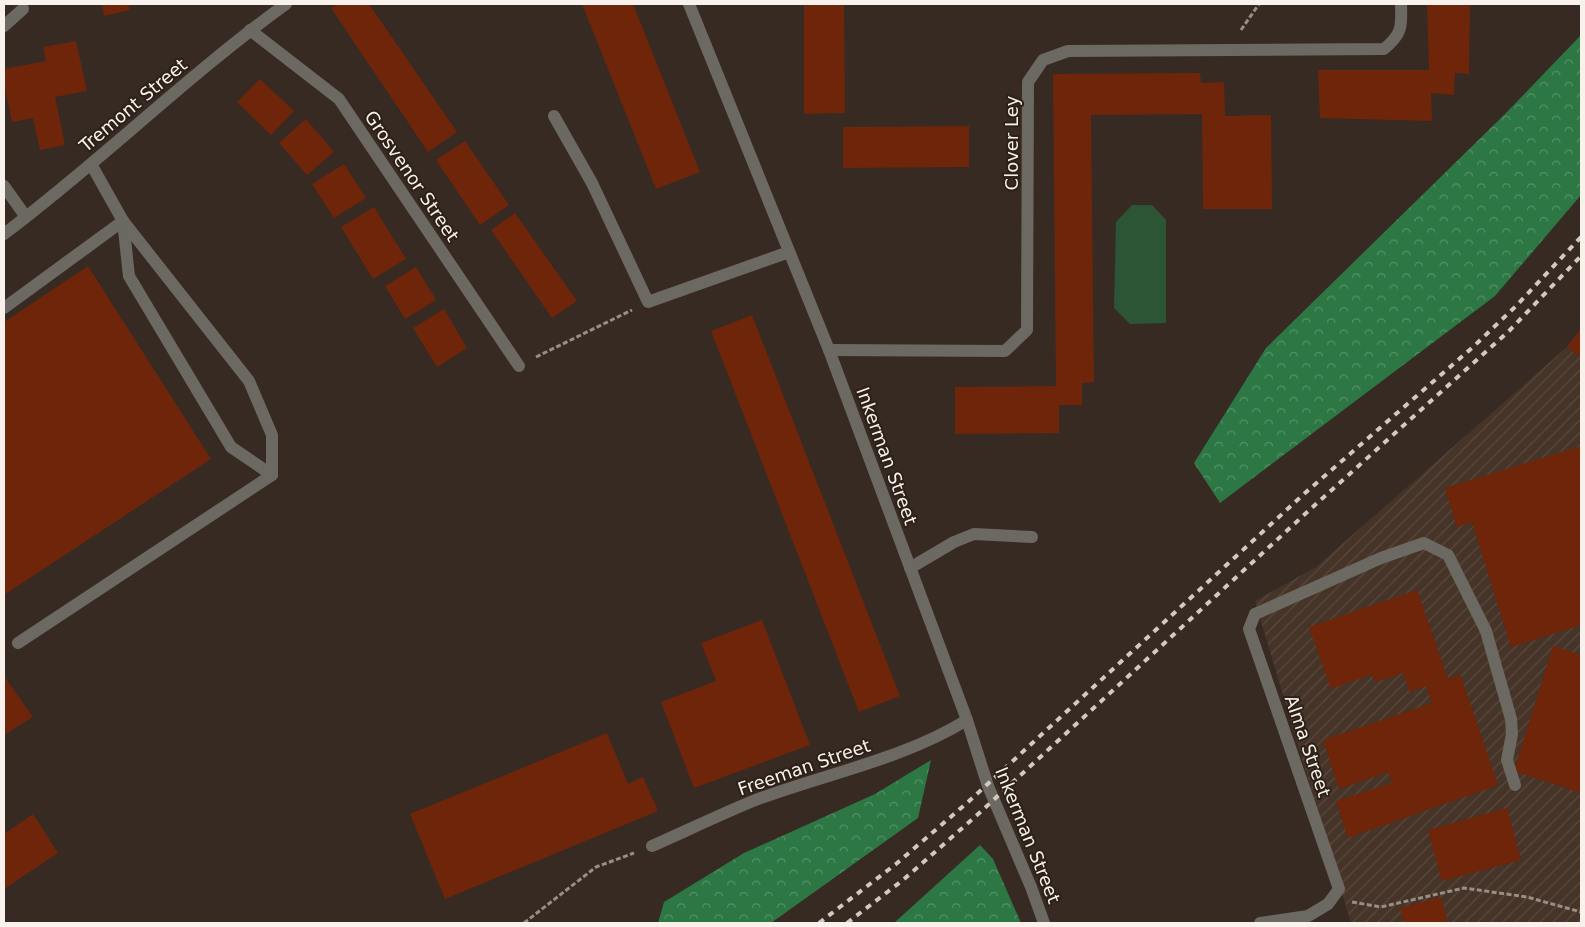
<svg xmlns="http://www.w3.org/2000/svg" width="1585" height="927" font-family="'DejaVu Sans',sans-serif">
<defs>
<pattern id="industrial-furrows" width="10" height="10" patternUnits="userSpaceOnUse" patternTransform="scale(1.25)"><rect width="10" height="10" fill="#463428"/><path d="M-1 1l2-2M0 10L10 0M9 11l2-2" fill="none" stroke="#58483d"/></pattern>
<pattern id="forest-crowns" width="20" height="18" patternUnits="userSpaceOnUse" patternTransform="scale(1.25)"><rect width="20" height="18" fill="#2c7743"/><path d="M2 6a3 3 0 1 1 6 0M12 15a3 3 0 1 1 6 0" fill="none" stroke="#569167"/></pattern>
</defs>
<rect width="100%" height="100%" fill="#372a22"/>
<path fill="url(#industrial-furrows)" d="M1581,329V923H1351L1255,601L1316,567L1567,347Z"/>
<g fill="url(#forest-crowns)">
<path d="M1581,35V195L1495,296L1220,503L1194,463L1266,348L1505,114Z"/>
<path d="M931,760L918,818L771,923H658L664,902L744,853L875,794Z"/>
<path d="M980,845L993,859L1021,923H894Z"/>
</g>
<path fill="#2c5536" d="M1132,205H1152L1166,220V323L1130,324L1114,308L1116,222Z"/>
<g fill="#6e250a">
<path d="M102,4H128L130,10L104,16Z"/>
<path d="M338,4H369L457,132L428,152L331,8Z"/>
<path d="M582,4H633L700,172L656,189Z"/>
<path d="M804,4H844L845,113L804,114Z"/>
<path d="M1427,4H1470L1469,74L1455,73L1454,95L1431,93L1432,121L1320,118L1318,70H1429Z"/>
<path d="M76,41L87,91L55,97L65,145L40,150L33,118L12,122L4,83V69L46,61L43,47Z"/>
<path d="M1200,73L1201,83L1224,82L1225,116L1271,115L1272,209H1203L1202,114L1091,115L1094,382L1082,383V405H1059V433L955,434V387L1056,386L1053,74Z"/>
<path d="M260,79L294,111L271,135L237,102Z"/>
<path d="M306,119L334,152L307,175L279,143Z"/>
<path d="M969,126V167L843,168V127Z"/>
<path d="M465,141L509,205L480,225L436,160Z"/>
<path d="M344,164L366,198L334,218L312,184Z"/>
<path d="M374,207L406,259L373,279L341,227Z"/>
<path d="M515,213L577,301L552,318L491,230Z"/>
<path d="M88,266L211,459L4,595V322Z"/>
<path d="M416,267L436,300L405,319L385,286Z"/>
<path d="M444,309L467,348L437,367L413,328Z"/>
<path d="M752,315L900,696L859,712L711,331Z"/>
<path d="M1581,329V358L1567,347Z"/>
<path d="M1581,446V625L1511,647L1472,522L1457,527L1445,488Z"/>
<path d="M1417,590L1448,679L1460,674L1498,785L1348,838L1336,801L1392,783L1388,772L1339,789L1323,740L1432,703L1426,686L1410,692L1403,673L1375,682L1372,674L1331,689L1309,627Z"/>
<path d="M762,620L810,745L694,788L661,702L716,681L701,643Z"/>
<path d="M1553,646L1581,655V793L1514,771Z"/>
<path d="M4,676L33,717L4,735Z"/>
<path d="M607,733L628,784L643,777L658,811L445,899L410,814Z"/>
<path d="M1507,808L1521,860L1442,881L1428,830Z"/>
<path d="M33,814L58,853L4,889V834Z"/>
<path d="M1441,897L1448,923H1404L1400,908Z"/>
</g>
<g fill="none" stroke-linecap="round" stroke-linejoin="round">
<g stroke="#988e87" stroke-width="3" stroke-dasharray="5 2.5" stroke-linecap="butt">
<path d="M1241,30L1259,4"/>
<path d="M536,357L632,310"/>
<path d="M1352,902L1381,907L1464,888L1527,897L1581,912"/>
<path d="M524,923L596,867L634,853"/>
</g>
<g stroke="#6c6962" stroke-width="12">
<path d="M554,116L592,183L648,302L789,252"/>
<path d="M123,221L129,276L231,447L272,475"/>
<path d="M4,308L123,221"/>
<path d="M910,568L954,542L974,534L1032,537"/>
<path d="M1255,614L1381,558L1424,543L1448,555L1486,631L1511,719L1512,734L1507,760L1515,785"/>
<path d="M18,643L272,475V435L249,381L123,221L91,164"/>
<path d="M652,846C686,831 719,815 753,801C824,774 902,760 967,720"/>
</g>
<g stroke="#6c6962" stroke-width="12">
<path d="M689,4L829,350L967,720L988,786L1031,887L1044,923"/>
<path d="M4,26L23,9"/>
<path d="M250,30L339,99L519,366"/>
<path d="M4,186L26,217"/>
<path d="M4,234C101,161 188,75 286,4"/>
<path d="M829,350L1005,351L1027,330L1028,82L1043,60L1068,51L1384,49C1402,34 1402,27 1401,4"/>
<path d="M1255,614L1249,629L1339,889L1328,904L1308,916L1260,923"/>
</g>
<g stroke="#d2c9c4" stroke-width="4" stroke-dasharray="6 6" stroke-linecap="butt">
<path d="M819,923L896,864L968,802L1305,493L1473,347L1516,306L1581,237"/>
<path d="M847,923L903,880L976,816L1316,504L1509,331L1581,256"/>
</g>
</g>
<g text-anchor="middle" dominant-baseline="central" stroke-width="4" stroke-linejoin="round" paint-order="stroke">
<g font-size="18" fill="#f9f1ec" stroke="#2c2119">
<text transform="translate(133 105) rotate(-40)">Tremont Street</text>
<text transform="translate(1011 143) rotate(-90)">Clover Ley</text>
<text transform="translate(412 176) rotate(56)">Grosvenor Street</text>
<text transform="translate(887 456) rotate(70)">Inkerman Street</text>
<text transform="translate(1308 746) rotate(71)">Alma Street</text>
<text transform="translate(804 767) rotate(-19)">Freeman Street</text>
<text transform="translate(1028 835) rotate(68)">Inkerman Street</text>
</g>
</g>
<rect width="1585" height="927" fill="none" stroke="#f9f1ec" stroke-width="10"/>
</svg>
